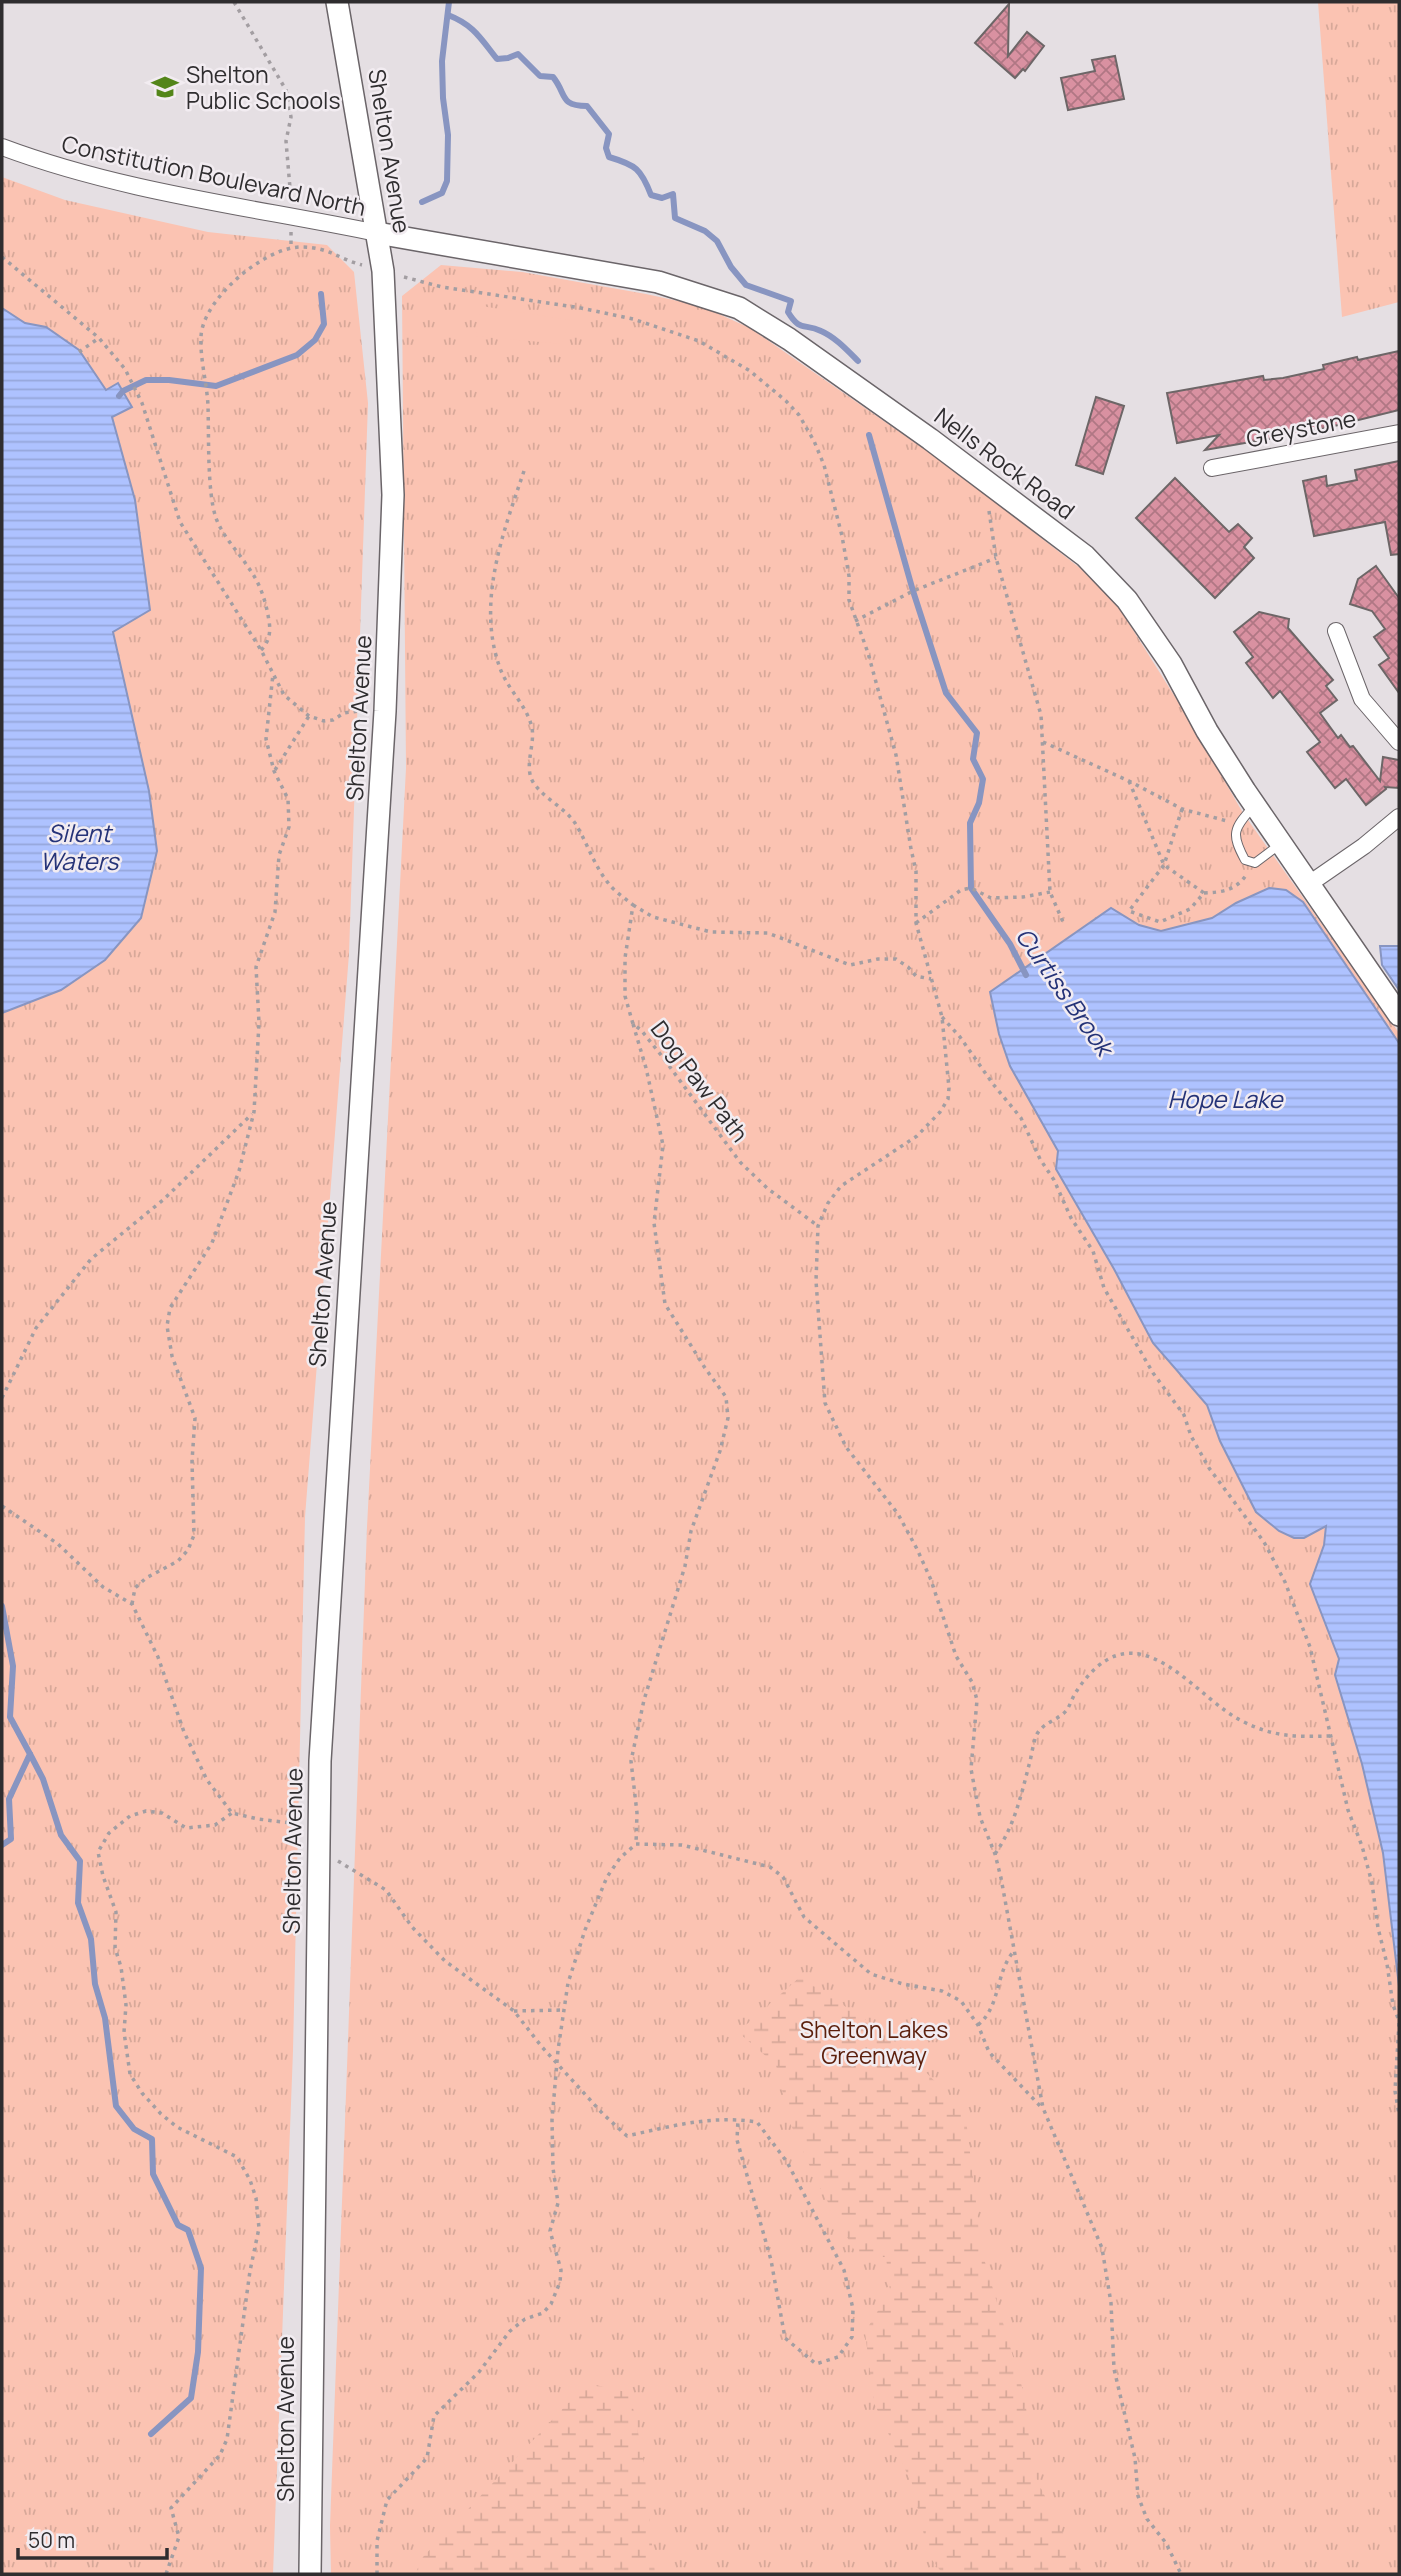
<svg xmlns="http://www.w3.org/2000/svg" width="1401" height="2576" font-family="Manrope,sans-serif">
<defs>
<pattern id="grass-tufts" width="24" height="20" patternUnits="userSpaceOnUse" patternTransform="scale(1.75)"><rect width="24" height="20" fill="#fbc3b2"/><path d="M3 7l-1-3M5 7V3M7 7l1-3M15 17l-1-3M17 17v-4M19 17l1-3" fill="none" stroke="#d7a899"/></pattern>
<pattern id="wetland-marsh" width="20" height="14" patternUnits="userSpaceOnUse" patternTransform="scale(1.75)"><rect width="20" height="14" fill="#fbc3b2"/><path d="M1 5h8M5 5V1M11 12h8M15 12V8" fill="none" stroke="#d7a899"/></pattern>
<pattern id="water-rules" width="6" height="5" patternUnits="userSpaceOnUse" patternTransform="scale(1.75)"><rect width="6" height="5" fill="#aec2ff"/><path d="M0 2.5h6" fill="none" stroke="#96a7db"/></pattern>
<pattern id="building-cross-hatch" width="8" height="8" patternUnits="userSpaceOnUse" patternTransform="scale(1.75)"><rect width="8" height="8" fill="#d991a1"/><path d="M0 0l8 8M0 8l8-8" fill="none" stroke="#b07784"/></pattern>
</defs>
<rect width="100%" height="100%" fill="#e5dfe3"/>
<g fill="url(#grass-tufts)">
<path d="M1318,2H1399V302L1342,317Z"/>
<path d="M2,177L65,200L208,232L327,245L354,272L368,403L349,954L305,1517L293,2051L273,2574H2Z"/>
<path d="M441,265L522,272L646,294L701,306L750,328L947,465L1080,568L1118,606L1187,716L1243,813L1399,1033V2574H331L330,2526L367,1527L406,768L402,296Z"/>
</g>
<g fill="url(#wetland-marsh)">
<path d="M800,1977L886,2033L965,2111L982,2252L1025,2397L1032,2470L1083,2574H943L929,2556L912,2484L874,2403L865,2332L890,2291L886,2257H858L818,2184L790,2123L776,2065L738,2032Z"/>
<path d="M587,2383L630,2393L643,2457L655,2574H415L423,2557Z"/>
</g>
<path fill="#fbc3b2" d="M481,306L570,320L562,344L476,336Z"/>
<g fill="url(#water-rules)" stroke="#8895c1" stroke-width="2">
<path d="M2,308L25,323L46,327L79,350L106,390L118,383L132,407L112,417L135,500L150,610L113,632L149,791L157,851L141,918L105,960L61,990L2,1013Z"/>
<path d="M1269,888L1286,890L1303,902L1399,1043V1986L1383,1853L1362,1764L1335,1675L1339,1659L1310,1584L1324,1545L1326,1526L1304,1538H1294L1279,1531L1256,1512L1220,1441L1207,1405L1153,1343L1114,1269L1056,1169L1058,1151L1010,1066L999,1034L990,992L1111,908L1139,925L1161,931L1212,918L1236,903Z"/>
<path d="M1380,946H1399V990L1382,965Z"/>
</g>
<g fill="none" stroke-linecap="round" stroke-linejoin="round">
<g stroke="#8895c1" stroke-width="6">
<path d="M448,15C474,25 481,39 497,59L508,58L518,54L540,76L553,77C567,94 559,106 587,106L609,134L606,148L609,157C636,165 641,169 651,195L662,198L673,194L675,218L705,231L717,241L731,267L746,285L791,301L788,312C800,332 804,323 821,331C835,337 847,350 858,361"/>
<path d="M422,202L442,193L447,181L448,135L443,98L442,61L449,2"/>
<path d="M119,396L123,391L146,380H169L216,386L297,355L315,340L324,324L321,294"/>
<path d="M869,435L913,591L946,693L977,733L973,759L983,779L979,803L970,823L971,888L1010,944L1026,975"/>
<path d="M2,1606L13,1666L10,1717L30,1754L9,1799L11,1839L2,1845"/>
<path d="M30,1754L43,1779L61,1835L80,1861L78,1903L91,1939L95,1984L105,2018L116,2106L134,2129L152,2139L153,2174L178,2225L188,2230L201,2268L198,2352L191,2398L151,2434"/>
</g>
</g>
<g fill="url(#building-cross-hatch)" stroke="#6d6667" stroke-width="2">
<path d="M1009,4L1008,56L1027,32L1044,46L1025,71L1023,69L1015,78L975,43Z"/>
<path d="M1115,56L1124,99L1068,110L1061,78L1095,71L1092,60Z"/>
<path d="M1399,351V410L1318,430L1205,450L1219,435L1177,443L1167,393L1263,376L1264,380L1283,378L1324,369L1323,365L1357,357L1358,360Z"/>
<path d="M1096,397L1124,406L1103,474L1076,465Z"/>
<path d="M1399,461V554L1391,555L1385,522L1314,536L1303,481L1326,476L1327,486L1357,480L1355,470Z"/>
<path d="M1175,478L1229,532L1238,524L1252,538L1244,547L1254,558L1215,598L1136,518Z"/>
<path d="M1376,566L1399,598V693L1379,665L1389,658L1374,637L1385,629L1372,611L1350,604L1358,579Z"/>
<path d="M1259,612L1289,619L1288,628L1333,680L1326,686L1337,700L1320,713L1338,738L1341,735L1350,747L1353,746L1380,781L1383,757L1399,760V788L1385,787L1386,789L1366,805L1346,779L1335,788L1307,752L1320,742L1280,691L1273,698L1246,663L1253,657L1234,632Z"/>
</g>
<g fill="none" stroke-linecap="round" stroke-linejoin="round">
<g stroke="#6b6569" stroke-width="10">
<path id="lane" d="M1253,807C1233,829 1231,834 1245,860L1255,863L1279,845"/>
</g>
<g stroke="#6b6569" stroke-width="18">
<g id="street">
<path d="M2,147C122,192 251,207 377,233"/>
<path d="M1212,468L1399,433"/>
<path d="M1336,631L1362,699L1399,742"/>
<path d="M1309,884L1364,846L1399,817"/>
</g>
</g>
<g stroke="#6b6569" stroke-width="24">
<g id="secondary">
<path d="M377,233L658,282L739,308L789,339L930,439L1085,556L1127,600L1171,664L1207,731L1245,791L1399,1015"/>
<path d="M310,2574L320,1761L385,711L393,495L383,271L337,2"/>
</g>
</g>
<g stroke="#a39ea2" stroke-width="3.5" stroke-dasharray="3.5 5" stroke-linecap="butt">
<path d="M234,2L286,90L291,117L286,141L291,200"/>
<path d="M291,232V248"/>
<path d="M2,257L99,338L125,369L142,403L180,522L261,650L284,695L309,716L324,721L333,720L344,713L366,710"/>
<path d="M404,277L442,287L581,308L633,319L699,341L750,371L786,401L799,415L814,441L824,465L842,536L849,576V600L868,653L896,755L911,849L916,871V923L942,1017L949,1088L948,1099L940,1112L917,1136L841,1186L828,1203L818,1226L816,1281L825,1403L846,1447L898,1514L917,1549L931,1580L956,1656L972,1682L977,1700L971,1769L980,1817L995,1854L1001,1878L1043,2108L1102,2248L1111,2303L1114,2369L1135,2458L1138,2496L1147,2519L1166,2543L1181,2574"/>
<path d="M79,352L99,338"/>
<path d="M524,471C503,533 476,603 500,668C507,688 525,704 531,724C537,742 523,765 533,782C543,798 564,807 575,823C587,842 594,866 609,884C615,892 625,898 633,905L625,958V996L633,1024L641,1030L661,1055L740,1162L767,1188L818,1226"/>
<path d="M989,511L996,558L1041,715L1050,892L1063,922"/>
<path d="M855,621L913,591L996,558"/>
<path d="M261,650C269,642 271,632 269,621C266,601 260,583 248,567C237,550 223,537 216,518C207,492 209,436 208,406C207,383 200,360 201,337C202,299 266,246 302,247C328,247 339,259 362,265"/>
<path d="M1043,742L1129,781L1182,809L1227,821"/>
<path d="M275,770L309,716"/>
<path d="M1129,781L1164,865L1204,893L1190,909L1160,922L1129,911L1164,865L1182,809"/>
<path d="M1204,893C1223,892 1235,891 1247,874"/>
<path d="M633,905L653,917L711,932L768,933L850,965L878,959H896L908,967L916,976L931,979"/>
<path d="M916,923L961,890L971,888L991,898L1023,897L1050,892"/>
<path d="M942,1017L960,1037L993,1084L1021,1118L1040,1159L1054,1180L1071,1218L1093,1251L1104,1288L1153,1373L1184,1415L1191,1436L1209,1468L1264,1542L1285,1582L1310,1647L1348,1810L1362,1846L1372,1883L1378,1928L1387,1964L1393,2005L1399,2021"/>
<path d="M633,1024L646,1068L663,1145L654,1223L665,1304L705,1368L726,1397L728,1418L720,1451L691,1531L685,1566L644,1700L631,1761L637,1813L636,1844"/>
<path d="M2,1398L36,1328L91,1259L163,1200L252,1114"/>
<path d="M2,1506L58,1544L103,1587L132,1604L158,1657L184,1732L207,1780L232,1813L258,1819L291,1823L299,1830"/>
<path d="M132,1604L135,1588L146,1578L178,1561L188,1550L194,1535L192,1461L195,1418L172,1356L167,1326L170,1308L212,1243L239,1171L254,1112L259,1023L256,967L275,912L279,855L289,827L288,799L274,771L266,739L273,674"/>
<path d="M995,1854C1014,1827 1021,1796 1029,1765C1032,1755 1033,1742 1037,1734C1044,1722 1058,1720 1066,1711C1070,1706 1072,1698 1076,1692C1081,1684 1089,1674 1097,1667C1149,1622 1199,1700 1242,1721C1273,1737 1295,1737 1330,1736"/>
<path d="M338,1861L386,1890L412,1927L445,1961L514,2011L542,2047L603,2114L627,2136C672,2126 711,2115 757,2122L787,2162L844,2270L853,2309L852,2337L838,2357L816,2364L785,2338L771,2260L737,2140L738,2119"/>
<path d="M514,2011L564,2010"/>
<path d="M1399,2023L1395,2091L1399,2114"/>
<path d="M978,2025C1001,2006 995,1973 1014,1951"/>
<path d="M166,2574L179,2537L171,2508L220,2455L227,2439L250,2271L259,2228L256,2198L250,2180L237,2157L177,2127L161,2114L142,2093L130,2074L124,2032L126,2005L121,1967L115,1948L116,1912L103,1876L98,1852L109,1833L130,1816L146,1811L162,1813L186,1828L215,1825L232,1813"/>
<path d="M377,2574V2541L387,2500L427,2458L434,2416L479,2372L510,2331L525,2319L543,2313L551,2304L560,2282L561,2270L550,2231L558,2203L553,2168L552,2120L558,2050L568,1983L585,1930L607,1877L620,1858L636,1844L682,1845L770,1867L783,1877L804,1917L871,1974L903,1984L942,1991L961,2001L978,2025L989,2052L1042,2108"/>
</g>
<use href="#lane" stroke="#fff" stroke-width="8"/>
<use href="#street" stroke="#fff" stroke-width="16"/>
<use href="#secondary" stroke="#fff" stroke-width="21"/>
</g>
<defs>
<g id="school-bare" transform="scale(2.1)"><path d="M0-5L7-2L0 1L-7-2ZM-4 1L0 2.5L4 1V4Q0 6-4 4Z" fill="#538519" stroke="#f2ecf1" stroke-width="2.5" paint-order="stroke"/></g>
</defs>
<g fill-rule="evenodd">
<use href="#school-bare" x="165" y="87"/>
</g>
<g text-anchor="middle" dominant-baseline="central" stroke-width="5" stroke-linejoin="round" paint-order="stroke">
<g font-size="23" fill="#2f2d2f" stroke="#f2ecf1" text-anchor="start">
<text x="186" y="74">Shelton<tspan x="186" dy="26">Public Schools</tspan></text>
</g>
<g font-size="23" fill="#2f2d2f" stroke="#f2ecf1">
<text transform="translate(390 151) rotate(81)">Shelton Avenue</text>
<text transform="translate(214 175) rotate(12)">Constitution Boulevard North</text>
<text transform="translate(1301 428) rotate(-11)">Greystone</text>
<text transform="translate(1005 463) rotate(37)">Nells Rock Road</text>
<text transform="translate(358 718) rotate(-87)">Shelton Avenue</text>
<text transform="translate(700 1081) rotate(53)">Dog Paw Path</text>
<text transform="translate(322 1284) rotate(-86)">Shelton Avenue</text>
<text transform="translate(292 1851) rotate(-89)">Shelton Avenue</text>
<text transform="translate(285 2419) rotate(-90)">Shelton Avenue</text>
</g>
<g font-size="23" fill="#5c1f0c" stroke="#f2ecf1">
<text x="874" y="2029">Shelton Lakes<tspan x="874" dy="26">Greenway</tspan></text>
</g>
<g font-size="24" font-style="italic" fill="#253378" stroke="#f2ecf1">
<text x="79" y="832">Silent<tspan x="79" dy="28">Waters</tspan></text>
<text transform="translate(1065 991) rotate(55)">Curtiss Brook</text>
<text x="1225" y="1098">Hope Lake</text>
</g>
</g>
<rect width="1401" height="2576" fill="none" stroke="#2f2d2f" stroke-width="7"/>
<path d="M18 2548v10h149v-10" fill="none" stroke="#2f2d2f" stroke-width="3.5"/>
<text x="28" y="2548" font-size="21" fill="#2f2d2f" stroke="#f2ecf1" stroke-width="5" paint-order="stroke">50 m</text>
</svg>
